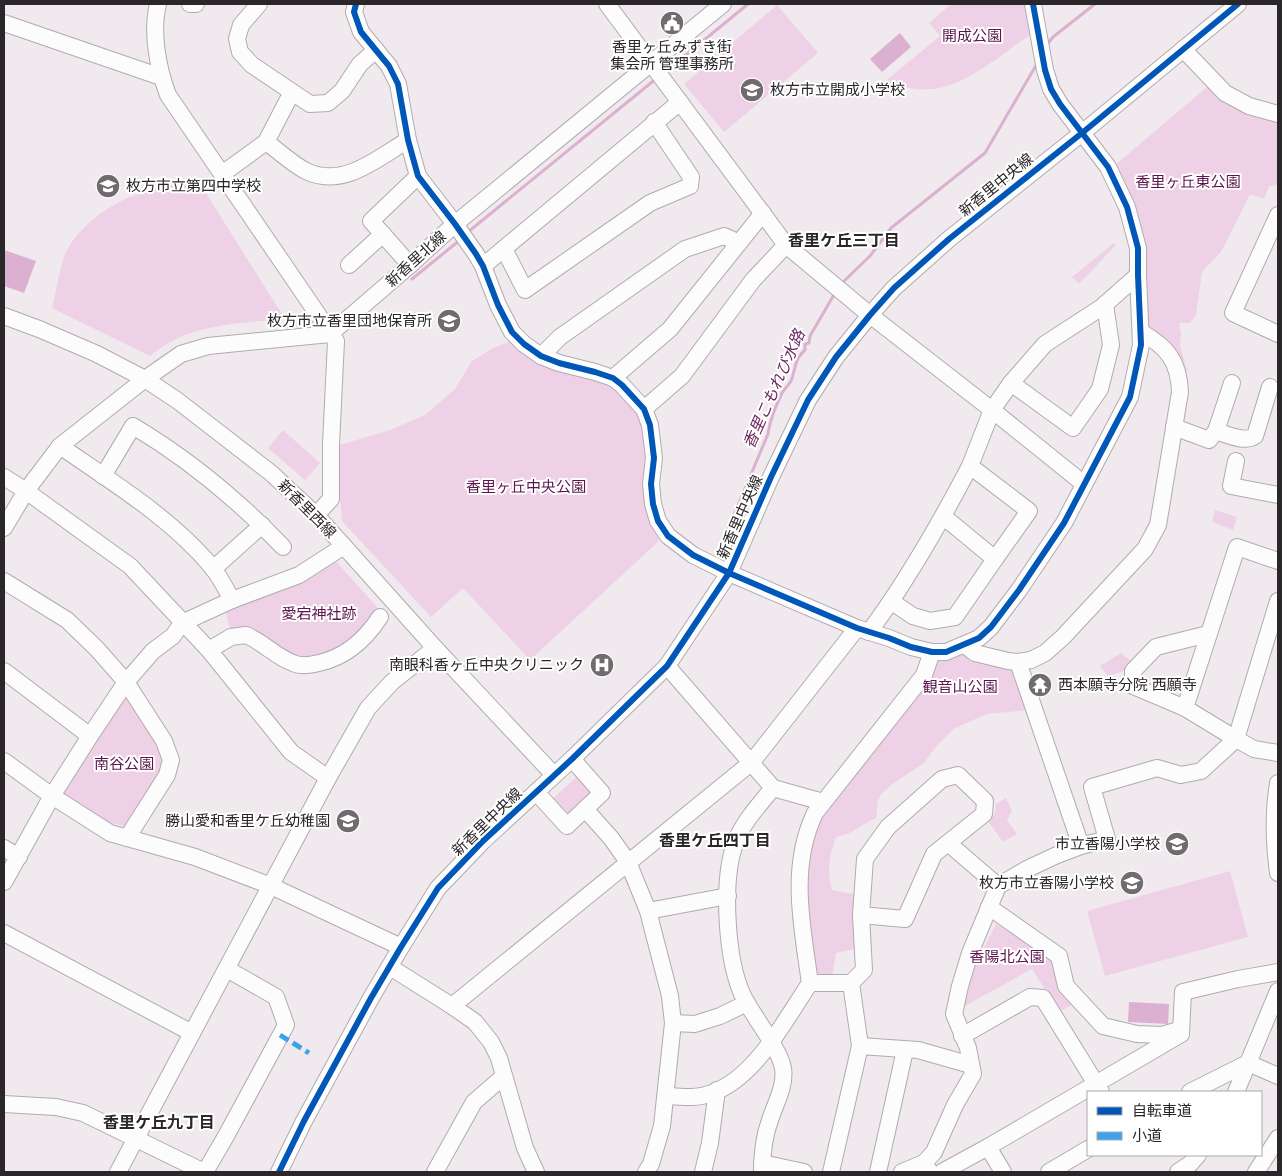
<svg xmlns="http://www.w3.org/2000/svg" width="1282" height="1176" font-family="Figtree,'Noto Sans JP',sans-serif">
<rect width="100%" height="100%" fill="#f0eaee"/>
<g fill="#eed1e6">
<path d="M951,4H1030L1034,32C1006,51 968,85 933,89C916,91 900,86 883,83L940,36L929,23Z"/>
<path d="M777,5L818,53L724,132L684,84Z"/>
<path d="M1208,86L1278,120V185L1269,186L1264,199L1250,194L1221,252L1202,272L1196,315L1190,323H1179L1181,334L1180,345L1187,371L1183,374L1146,330L1114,166Z"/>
<path d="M179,179L202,187L285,319C237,323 188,324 150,356L52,308C56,293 60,265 66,252C78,228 107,205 133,196C149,190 164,188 179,179Z"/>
<path d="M1114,243L1116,245L1079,284L1072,277Z"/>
<path d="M512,341L533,360L561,372L599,381L624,393L642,415L648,441V514L659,541L530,660L463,588L431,617L342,521L336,446L390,430L425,415L455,389L472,361L493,348Z"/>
<path d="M283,430L320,463L305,480L268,448Z"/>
<path d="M1215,510L1237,517L1233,530L1212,522Z"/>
<path d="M332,557L377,607L376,615L347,647L301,661L231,632L225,610Z"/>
<path d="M964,649L1009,664L1027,710L987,714L955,728L935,748L924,763L891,785L882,793L878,800L876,818C862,824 852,835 836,837C829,857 827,869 832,890L857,895L855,949L836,953L832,978L814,980L803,903L810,832L934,656Z"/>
<path d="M1121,653L1135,664L1131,669L1108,676L1100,666Z"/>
<path d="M124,694C137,713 171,751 160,775C152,793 138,810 127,827L110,823L63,794Z"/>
<path d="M581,773L595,789L563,817L549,802Z"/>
<path d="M1006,798L1012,811L1007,820L1017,834L1003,842L988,821L995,814L996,804Z"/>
<path d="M1230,871L1248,937L1105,976L1087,911Z"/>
<path d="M996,924L1048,954C1060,966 1055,982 1064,996C1066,999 1070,1002 1072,1005L1059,1012L1032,969L963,1007L972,972Z"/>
</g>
<g fill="#dcb0d0">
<path d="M900,33L911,47L882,72L870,59Z"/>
<path d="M4,250L36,261L24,293L4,286Z"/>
<path d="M1129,1002L1169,1004L1168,1024L1128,1022Z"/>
</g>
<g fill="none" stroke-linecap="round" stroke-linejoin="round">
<g stroke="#dcb0d0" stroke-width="3">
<path d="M1047,45L1053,37L1095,4"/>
<path d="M664,73L748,4"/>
<path d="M468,232L657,78"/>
<path d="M412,279L460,240"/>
<path d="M841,284L870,256L891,228L985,153L1038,62"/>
<path d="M728,529L768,434C770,419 776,406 782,393C784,389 789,385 791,381C796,369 794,359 805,350V344L809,343L810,336L835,293"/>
</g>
<g stroke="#b0abae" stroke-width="18">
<g id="minor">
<path d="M158,4C151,32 158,69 168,95L336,341L331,444V499L316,515"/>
<path d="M190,4H196"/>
<path d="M259,4L241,25L237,39L240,52L252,65L310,104L328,103L342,91L360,64L376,50"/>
<path d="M356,4L354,12L361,32L389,66L398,84L408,140L418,176L455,224L476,254L483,266L498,305L512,332L524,344L541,356L559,363L595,372L613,378L622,385L644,409L650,425L654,458L651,484L653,504L658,521L668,536L693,555L729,573L857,628L889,638L911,647L932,652H946L979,638L991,627L1019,590L1064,523L1130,397L1141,345L1138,275V248L1127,207L1108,167L1060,104L1051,89L1045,70L1033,4"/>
<path d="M607,4L786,245L753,280L682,376L644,409"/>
<path d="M4,23L161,77"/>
<path d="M1183,49L1225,93L1249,106L1278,114"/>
<path d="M266,142C279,151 292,164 306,171C343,189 378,158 408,140"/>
<path d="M222,174L266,142L292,92"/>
<path d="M1278,215L1233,313L1278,334"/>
<path d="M786,245L870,315L992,410L970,466L1029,511L995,559L944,517"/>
<path d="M504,249L525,290L650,203L690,186L691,177L654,122"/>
<path d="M349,265L383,234"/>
<path d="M410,265L371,221L418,176"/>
<path d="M483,266L680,102"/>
<path d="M4,316L39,329L97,354L145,379L178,401L271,473L316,515L435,648L554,775"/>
<path d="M541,356L560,337L685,249L724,236L739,243"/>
<path d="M613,378L670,329L763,213"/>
<path d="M1011,383L1045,344L1102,307L1138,275"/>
<path d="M1174,427L1209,440L1216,431C1228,435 1245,443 1255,436L1270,387"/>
<path d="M1216,431L1232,383"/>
<path d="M60,446C113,483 170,517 212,567C220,577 226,589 232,600"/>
<path d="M1236,461L1231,486L1278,495"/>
<path d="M103,476L133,426C190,460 237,499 283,547"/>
<path d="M4,477L26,491L130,566L209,650L291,752L328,778"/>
<path d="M1084,484L992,410L1011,383L1073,428L1100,389L1111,345L1105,304"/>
<path d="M4,528L26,491L60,446L145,379L181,354L208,346L330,334L410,265L455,224L723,4"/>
<path d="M213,569L262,525"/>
<path d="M4,581L67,620L97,649L126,682L164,741L171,760L167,775L127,838"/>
<path d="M1278,601L1236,739L1254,749L1278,753"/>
<path d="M892,602L913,616L930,621L955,617L995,559"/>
<path d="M869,632C908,580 940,523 970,466"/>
<path d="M1208,634L1156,647L1133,671V686L1185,708L1237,547L1278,561"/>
<path d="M965,645L975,653L1008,661L1018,662L1031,660L1045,653L1063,637L1145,549L1158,525L1180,392C1179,361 1167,347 1141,332"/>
<path d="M209,650L231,637L246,635C263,642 276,657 293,663C301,667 311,665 319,663C346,657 365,640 380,617"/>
<path d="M1018,662L1081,846L1107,839L1092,787L1157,768L1181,775L1201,771L1236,739L1185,708"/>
<path d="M667,666L773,788L823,802"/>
<path d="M4,671L90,736"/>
<path d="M4,761L52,796L110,833L195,857L271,886L401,947"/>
<path d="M1278,783C1273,813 1274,843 1278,873"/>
<path d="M536,792L567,826L602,793L572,759"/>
<path d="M585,809L611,838L628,862L648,911L670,996L673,1023L662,1126L651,1164L646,1172"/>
<path d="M948,843L998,886"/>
<path d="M4,848L19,857"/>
<path d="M4,882L52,796L90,736L126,682L153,651L173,636L182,623L232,600L299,575L344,546"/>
<path d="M989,907L1059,956L1066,986L1103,1026L1137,1034L1162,1035L1179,1030"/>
<path d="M648,911L728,896"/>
<path d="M4,933L192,1033"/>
<path d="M390,967L452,1006L475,1022L491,1042L499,1058L525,1148L536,1172"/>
<path d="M810,983H851L864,970L861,915L865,859L888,827L942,779L958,775L985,801L984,814L934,854L905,919L861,915"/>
<path d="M452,1006L752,762L857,628"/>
<path d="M673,1023L695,1024L720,1016L747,1003"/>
<path d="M962,1036L1030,997L1043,998L1101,1092"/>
<path d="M860,1046L918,1050L971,1065"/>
<path d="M1248,1063L1278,1076"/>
<path d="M1190,1092L1248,1063"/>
<path d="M1236,1092L1278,991"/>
<path d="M666,1096C681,1097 697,1099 712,1093C756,1077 785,1020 810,983C802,926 789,867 815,813L924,675L932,652"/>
<path d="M4,1104L56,1107L83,1113L204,1172"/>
<path d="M988,1147L1003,1172"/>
<path d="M762,1163L804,1172"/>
<path d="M118,1172L328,778L368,708L392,682L435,648"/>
<path d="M205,1172L226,1136L286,1025L276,997L227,969"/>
<path d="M279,1172L304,1121L371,998L401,947L438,888L483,841L572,759L667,666L729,573L771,477L808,400L836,357L870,315L894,288L949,239L1082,133L1238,4"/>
<path d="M435,1172L474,1102L504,1076"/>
<path d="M703,1172L710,1143L717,1090"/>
<path d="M762,1172C762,1155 764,1136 770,1120C775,1104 786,1086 783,1068C779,1048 755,1019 744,998C726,962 721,879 736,841C743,822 760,804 773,788"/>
<path d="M831,1172L860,1046L851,983"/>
<path d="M878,1172L905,1050"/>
<path d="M902,1172L924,1163"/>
<path d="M930,1172L924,1163L934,1152L955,1105L973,1074L968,1048L954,1014L960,986L970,953L998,886L1027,869L1057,855L1081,846"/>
<path d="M942,1172L988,1147L1181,1034L1183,992L1238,979L1278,972"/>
<path d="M1049,1172L1088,1149"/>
<path d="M1178,1172L1190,1164L1198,1155"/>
<path d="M1256,1172L1278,1138"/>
</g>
</g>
<use href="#minor" stroke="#fdfcfc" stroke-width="16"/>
<path stroke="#3ea2eb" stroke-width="5" stroke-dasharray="10 5" stroke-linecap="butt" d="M280,1035L309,1053"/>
<g stroke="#fff" stroke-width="9">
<g id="cycleway">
<path d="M356,4L354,12L361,32L389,66L398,84L408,140L418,176L455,224L476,254L483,266L498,305L512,332L524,344L541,356L559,363L595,372L613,378L622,385L644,409L650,425L654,458L651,484L653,504L658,521L668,536L693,555L729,573L857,628L889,638L911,647L932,652H946L979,638L991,627L1019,590L1064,523L1130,397L1141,345L1138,275V248L1127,207L1108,167L1060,104L1051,89L1045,70L1033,4"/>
<path d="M279,1172L304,1121L371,998L401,947L438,888L483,841L572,759L667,666L729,573L771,477L808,400L836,357L870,315L894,288L949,239L1082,133L1238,4"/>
</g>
</g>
<use href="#cycleway" stroke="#0057b8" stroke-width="6"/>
</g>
<defs>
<g id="civic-disc" transform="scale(1.25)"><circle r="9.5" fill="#6f6b6e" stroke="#fff"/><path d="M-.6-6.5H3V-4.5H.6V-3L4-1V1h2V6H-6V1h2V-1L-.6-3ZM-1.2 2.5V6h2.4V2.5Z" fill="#fff"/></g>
<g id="school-disc" transform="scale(1.25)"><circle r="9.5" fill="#6f6b6e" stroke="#fff"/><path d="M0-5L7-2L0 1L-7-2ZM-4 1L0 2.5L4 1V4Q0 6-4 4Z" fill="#fff"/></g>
<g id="hospital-disc" transform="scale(1.25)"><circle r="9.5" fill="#6f6b6e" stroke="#fff"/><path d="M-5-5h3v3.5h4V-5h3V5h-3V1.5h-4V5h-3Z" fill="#fff"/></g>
<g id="temple-disc" transform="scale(1.25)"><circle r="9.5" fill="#6f6b6e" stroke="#fff"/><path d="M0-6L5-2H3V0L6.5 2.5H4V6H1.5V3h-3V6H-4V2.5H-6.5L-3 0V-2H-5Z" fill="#fff"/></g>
</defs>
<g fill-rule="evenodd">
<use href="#civic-disc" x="672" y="23"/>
<use href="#school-disc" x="752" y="90"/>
<use href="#school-disc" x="108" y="186"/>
<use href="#school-disc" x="449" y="321"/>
<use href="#hospital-disc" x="602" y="665"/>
<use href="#temple-disc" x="1040" y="685"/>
<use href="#school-disc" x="348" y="821"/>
<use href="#school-disc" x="1177" y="844"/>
<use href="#school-disc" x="1132" y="883"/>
</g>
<g text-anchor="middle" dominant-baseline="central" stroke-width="4" stroke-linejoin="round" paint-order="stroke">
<g font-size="15" fill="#5b144d" stroke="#fff">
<text x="972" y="36">開成公園</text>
<text x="1188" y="182">香里ヶ丘東公園</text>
<text x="526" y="487">香里ヶ丘中央公園</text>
<text x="319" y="614">愛宕神社跡</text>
<text x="960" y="687">観音山公園</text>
<text x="124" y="764">南谷公園</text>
<text x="1007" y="957">香陽北公園</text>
</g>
<g font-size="15" fill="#2a2629" stroke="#fff" text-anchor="end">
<text x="672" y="47" text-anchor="middle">香里ヶ丘みずき街<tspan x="672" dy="17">集会所 管理事務所</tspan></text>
<text x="770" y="90" text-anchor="start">枚方市立開成小学校</text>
<text x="126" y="186" text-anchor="start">枚方市立第四中学校</text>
<text x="432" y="321">枚方市立香里団地保育所</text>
<text x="584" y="665">南眼科香ヶ丘中央クリニック</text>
<text x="1058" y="685" text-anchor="start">西本願寺分院 西願寺</text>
<text x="330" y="821">勝山愛和香里ケ丘幼稚園</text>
<text x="1160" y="844">市立香陽小学校</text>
<text x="1114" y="883">枚方市立香陽小学校</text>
</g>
<g font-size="15" fill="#2a2629" stroke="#fff">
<text transform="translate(996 185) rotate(-39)">新香里中央線</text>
<text transform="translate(416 259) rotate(-42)">新香里北線</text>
<text transform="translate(307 509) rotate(45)">新香里西線</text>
<text transform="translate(740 517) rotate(-66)">新香里中央線</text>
<text transform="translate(487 822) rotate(-44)">新香里中央線</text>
</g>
<g font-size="16" font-weight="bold" fill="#2a2629" stroke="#fff">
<text x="844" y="240">香里ケ丘三丁目</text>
<text x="715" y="840">香里ケ丘四丁目</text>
<text x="159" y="1122">香里ケ丘九丁目</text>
</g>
<g font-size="16" font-style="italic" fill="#6f2860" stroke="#fff">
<text transform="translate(774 389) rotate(-66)">香里こもれび水路</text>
</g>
</g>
<rect width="1282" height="1176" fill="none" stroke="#2a2629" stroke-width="10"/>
<rect x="1087" y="1091" width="175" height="65" fill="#ffffff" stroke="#aaa8a9"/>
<rect x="1097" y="1107" width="25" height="8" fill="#0057b8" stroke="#aaa8a9"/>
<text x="1132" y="1116" font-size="15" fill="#2a2629">自転車道</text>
<rect x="1097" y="1132" width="25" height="8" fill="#3ea2eb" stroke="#aaa8a9"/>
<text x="1132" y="1141" font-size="15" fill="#2a2629">小道</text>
</svg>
